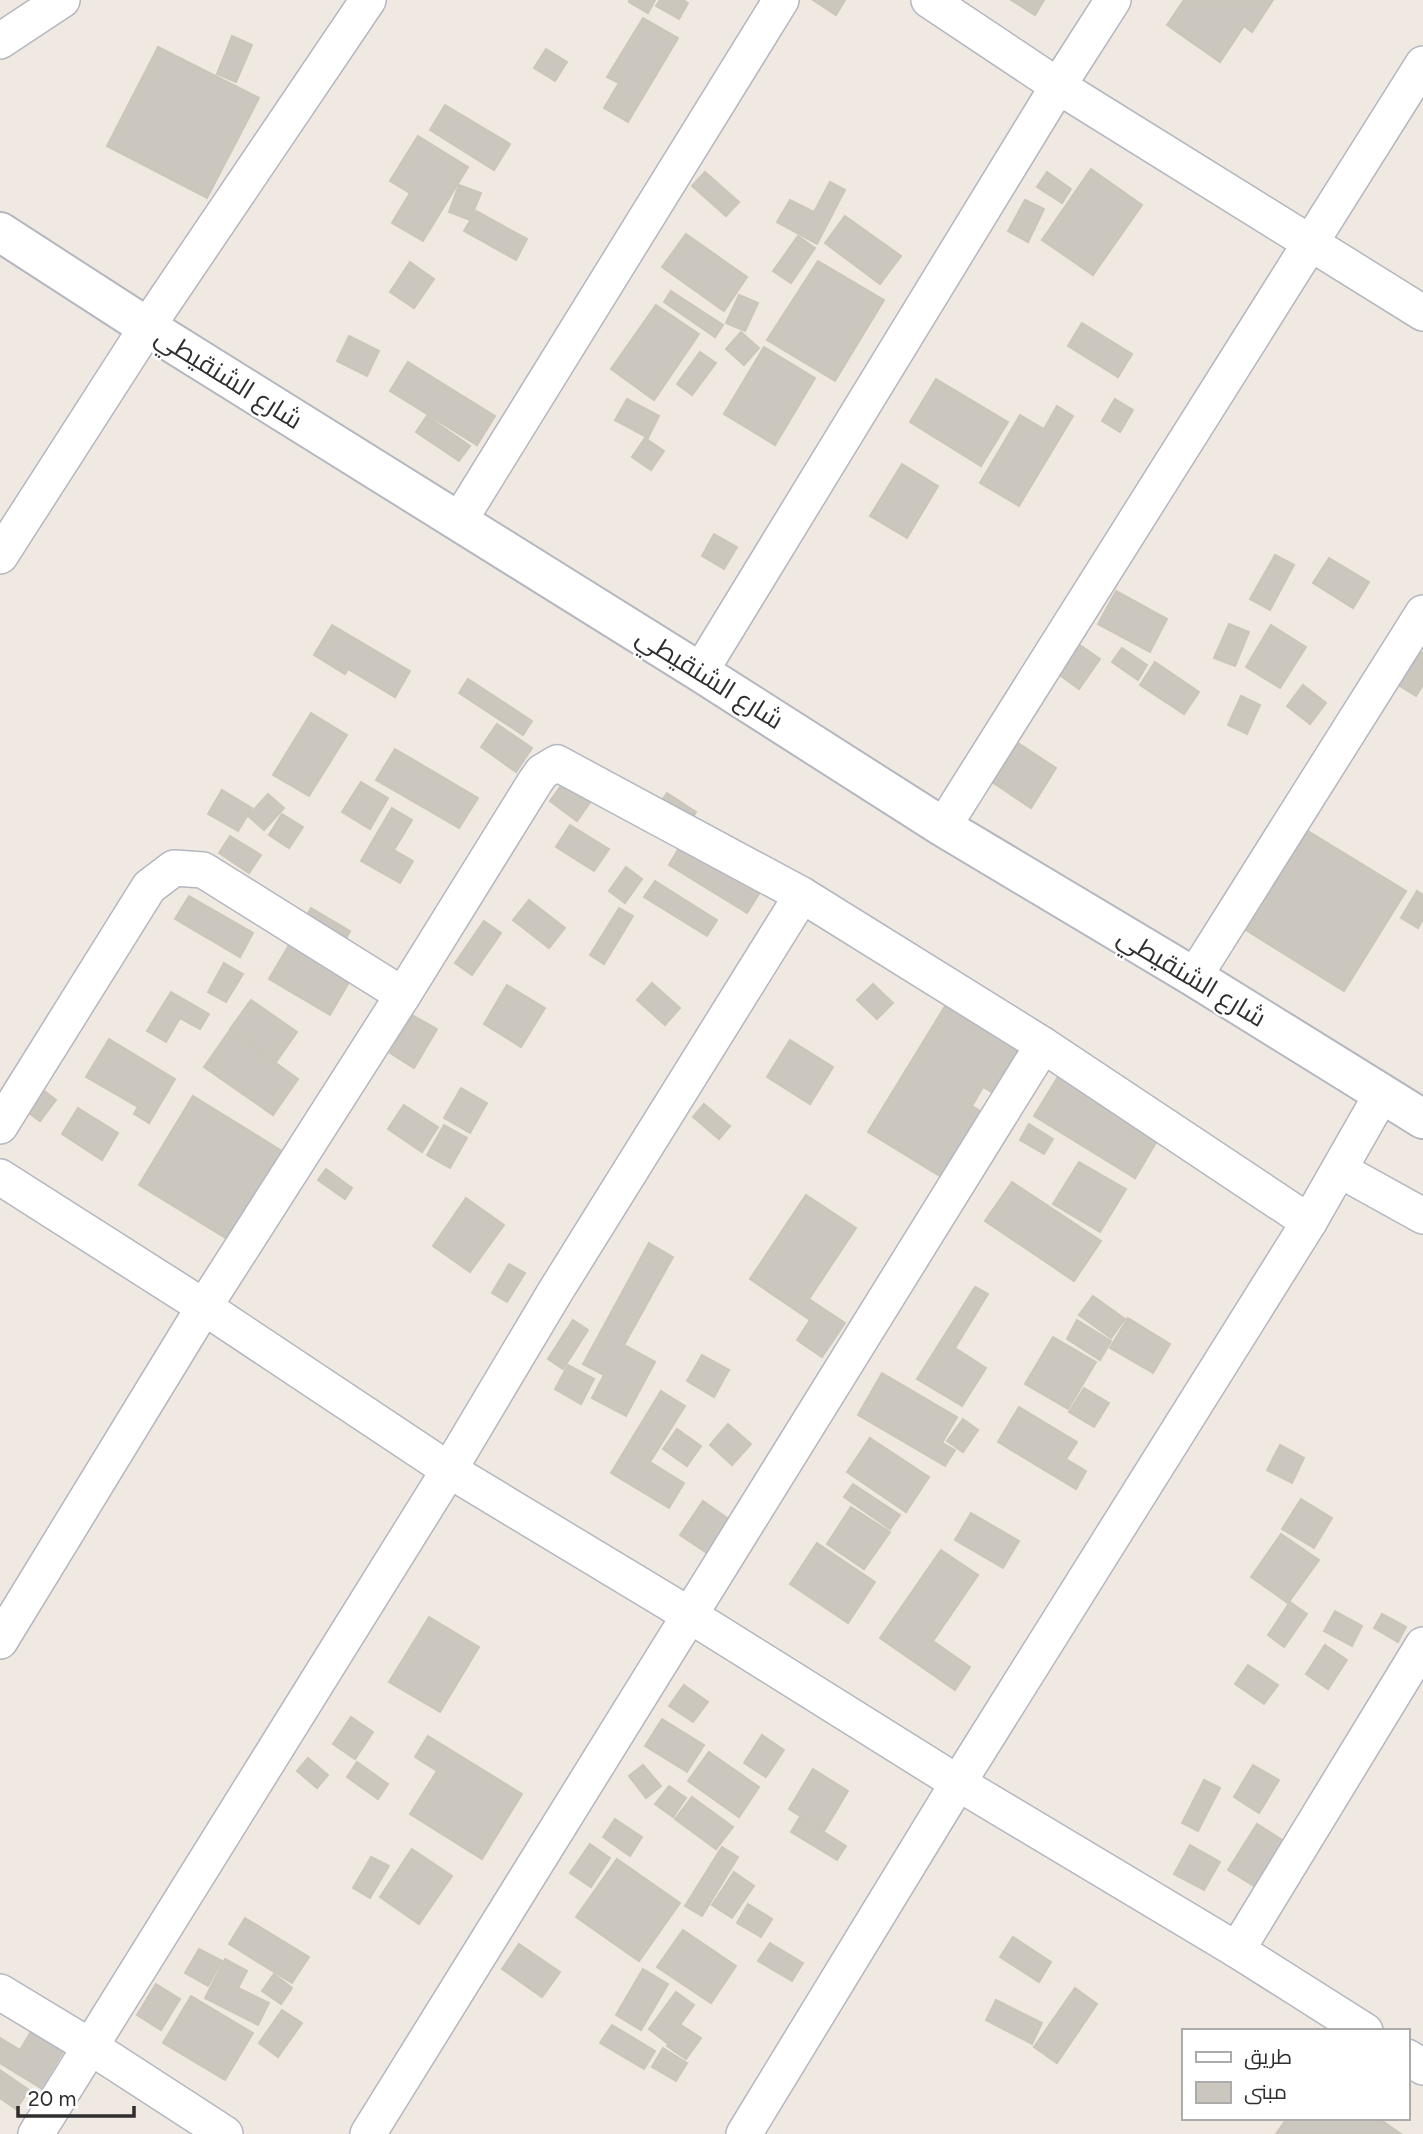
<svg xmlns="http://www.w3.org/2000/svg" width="1423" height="2134" font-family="Figtree,Cairo,sans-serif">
<rect width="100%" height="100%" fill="#efe9e1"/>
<g fill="#cbc7bf" stroke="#cbc5ba" stroke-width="2">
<path d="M629,0H655L648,13L629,2Z"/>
<path d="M660,0H683L688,3L679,19L656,6Z"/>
<path d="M813,0H845L836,15Z"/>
<path d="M1011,0H1044L1035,15Z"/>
<path d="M1184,0H1273L1252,32L1244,26L1220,62L1167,25Z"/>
<path d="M643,18L678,38L628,122L604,108L619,83L607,77Z"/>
<path d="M232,36L252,45L236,82L217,74Z"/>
<path d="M158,47L259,98L207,198L107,146Z"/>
<path d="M546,49L567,62L555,81L534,68Z"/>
<path d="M445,105L510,144L494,170L430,130Z"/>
<path d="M418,136L468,167L423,241L392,223L410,193L390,181Z"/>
<path d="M1091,169L1142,205L1093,275L1042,240Z"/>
<path d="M705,172L739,202L726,216L692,186Z"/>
<path d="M1047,172L1071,189L1062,203L1037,187Z"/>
<path d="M830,182L845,190L817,244L777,222L790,200L814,212Z"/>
<path d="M459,185L481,193L470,220L449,212Z"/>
<path d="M1025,200L1044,209L1028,242L1008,231Z"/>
<path d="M476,211L527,239L516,260L464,231Z"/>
<path d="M845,216L901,256L880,284L825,243Z"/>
<path d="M686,234L747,277L724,311L662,267Z"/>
<path d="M798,236L815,248L791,283L773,271Z"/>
<path d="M818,261L884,300L835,381L767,340Z"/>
<path d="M410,262L434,279L414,308L390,292Z"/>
<path d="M671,291L723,325L715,337L664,302Z"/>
<path d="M739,295L758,303L745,331L726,323Z"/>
<path d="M656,305L699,334L654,400L611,369Z"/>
<path d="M1082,323L1132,354L1118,377L1068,346Z"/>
<path d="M741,332L759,348L744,365L726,349Z"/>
<path d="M349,336L379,351L367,376L337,361Z"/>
<path d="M764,347L815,378L775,445L724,414Z"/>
<path d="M700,352L716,363L692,395L677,384Z"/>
<path d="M408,362L495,416L477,445L390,391Z"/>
<path d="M936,379L1008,422L981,466L910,422Z"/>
<path d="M627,399L659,416L648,438L615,420Z"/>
<path d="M1115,399L1133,410L1120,432L1102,421Z"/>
<path d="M1057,406L1073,416L1019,506L980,483L1020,415L1044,429Z"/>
<path d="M427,416L470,446L459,461L416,432Z"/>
<path d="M645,438L664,451L651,470L632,457Z"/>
<path d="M902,464L938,486L907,538L870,516Z"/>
<path d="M714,534L737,547L724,569L702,556Z"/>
<path d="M1275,555L1294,565L1270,610L1250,599Z"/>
<path d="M1329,558L1369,582L1353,608L1313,583Z"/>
<path d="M1116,591L1167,619L1150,652L1098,624Z"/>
<path d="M1229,624L1249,632L1235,666L1214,658Z"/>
<path d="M332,625L410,671L395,697L348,669L345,674L314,655Z"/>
<path d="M1271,625L1306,647L1280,688L1246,667Z"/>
<path d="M1077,643L1100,659L1079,689L1057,673Z"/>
<path d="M1122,648L1147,665L1138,680L1112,662Z"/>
<path d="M1415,649L1423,653V685L1416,696L1395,683Z"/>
<path d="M1155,662L1199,692L1184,714L1140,685Z"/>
<path d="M468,679L532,721L523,735L459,693Z"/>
<path d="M1303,685L1326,703L1310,724L1287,706Z"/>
<path d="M1241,696L1260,705L1247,734L1228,725Z"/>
<path d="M311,713L347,735L309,796L273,775Z"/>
<path d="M497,724L532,748L516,772L481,747Z"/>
<path d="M1018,743L1056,768L1031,808L992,782Z"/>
<path d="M395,749L478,798L459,828L376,780Z"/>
<path d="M576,765L603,784L577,821L550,801Z"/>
<path d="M361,782L388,798L370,829L342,812Z"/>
<path d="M222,790L252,808L238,831L208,814Z"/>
<path d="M667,793L696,812L682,833L653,814Z"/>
<path d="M268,794L284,808L264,830L248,816Z"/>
<path d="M392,808L412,820L394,850L413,861L400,883L361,861Z"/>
<path d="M282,814L303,827L289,848L269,835Z"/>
<path d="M570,825L609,849L594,871L556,847Z"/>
<path d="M1303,828L1406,891L1344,991L1241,927Z"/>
<path d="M230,836L261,855L249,873L219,853Z"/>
<path d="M685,838L764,886L747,913L669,865Z"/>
<path d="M626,867L642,879L625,903L609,891Z"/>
<path d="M655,881L717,920L707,936L644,897Z"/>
<path d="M1417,891L1423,895V919L1418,928L1401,918Z"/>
<path d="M189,896L253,933L240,957L175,919Z"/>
<path d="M529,900L565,928L549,948L513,920Z"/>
<path d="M311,908L350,931L335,959L355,972L330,1015L269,979Z"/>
<path d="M619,908L633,916L604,964L590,955Z"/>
<path d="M484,921L501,933L472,975L455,963Z"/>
<path d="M224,963L243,974L226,1002L208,992Z"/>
<path d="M652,983L680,1008L665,1025L637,1000Z"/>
<path d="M873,984L893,1003L877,1019L857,1000Z"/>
<path d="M507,985L545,1008L521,1047L484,1024Z"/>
<path d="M171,992L209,1014L200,1029L180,1018L166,1042L147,1031Z"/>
<path d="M950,998L1035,1050L1005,1100L983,1087L972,1106L992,1118L951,1183L868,1132Z"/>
<path d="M251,1000L297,1032L276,1062L230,1029Z"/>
<path d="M412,1015L437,1029L414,1068L390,1053Z"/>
<path d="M230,1030L298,1079L273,1115L204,1067Z"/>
<path d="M109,1039L175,1079L149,1123L134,1114L138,1107L86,1077Z"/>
<path d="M790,1040L833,1067L810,1104L767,1077Z"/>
<path d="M1061,1072L1161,1134L1135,1178L1034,1116Z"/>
<path d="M38,1086L56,1100L40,1121L22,1108Z"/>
<path d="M461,1088L487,1103L470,1133L444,1118Z"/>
<path d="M193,1096L282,1151L227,1239L139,1185Z"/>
<path d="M704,1104L730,1126L719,1139L693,1117Z"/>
<path d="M404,1105L438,1127L422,1152L388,1129Z"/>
<path d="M78,1108L118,1133L102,1160L62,1134Z"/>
<path d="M1029,1124L1053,1139L1044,1154L1020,1140Z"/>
<path d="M444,1125L467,1138L450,1168L427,1155Z"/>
<path d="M1079,1162L1126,1189L1100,1232L1053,1204Z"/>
<path d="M326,1169L352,1188L345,1199L318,1180Z"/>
<path d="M1012,1182L1101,1241L1074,1281L985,1221Z"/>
<path d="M806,1195L856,1228L809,1299L845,1323L822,1357L797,1340L810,1320L750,1279Z"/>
<path d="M466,1198L504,1225L470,1272L433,1246Z"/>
<path d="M649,1243L673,1257L624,1345L655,1362L626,1416L592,1398L604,1375L583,1364Z"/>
<path d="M509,1264L525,1273L507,1302L492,1293Z"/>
<path d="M975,1287L988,1294L955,1348L986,1368L962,1406L917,1379Z"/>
<path d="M1093,1296L1125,1319L1111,1338L1079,1315Z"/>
<path d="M1128,1318L1170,1344L1153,1373L1110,1348Z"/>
<path d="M573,1320L588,1330L563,1369L548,1359Z"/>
<path d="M1077,1320L1111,1341L1100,1360L1067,1339Z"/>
<path d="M1053,1337L1096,1362L1068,1409L1025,1384Z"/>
<path d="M702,1355L729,1370L714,1397L687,1381Z"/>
<path d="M568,1365L594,1379L581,1404L555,1389Z"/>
<path d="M882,1373L957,1417L942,1443L955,1450L945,1466L858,1415Z"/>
<path d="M1084,1388L1109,1403L1094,1427L1069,1412Z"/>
<path d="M661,1391L685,1406L650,1462L684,1483L669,1508L611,1473Z"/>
<path d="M1019,1407L1077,1442L1066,1459L1086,1471L1076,1489L998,1442Z"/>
<path d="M963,1419L978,1430L963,1452L947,1441Z"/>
<path d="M728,1424L751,1444L732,1465L710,1445Z"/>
<path d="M677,1429L701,1446L687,1466L663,1449Z"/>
<path d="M870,1438L929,1477L906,1512L847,1472Z"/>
<path d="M1280,1445L1304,1458L1292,1483L1267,1470Z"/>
<path d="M853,1484L900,1515L890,1529L844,1497Z"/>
<path d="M1301,1499L1332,1518L1314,1548L1282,1529Z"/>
<path d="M703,1501L730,1520L707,1553L680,1535Z"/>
<path d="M851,1507L890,1532L864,1569L827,1544Z"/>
<path d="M971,1513L1019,1541L1003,1568L955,1540Z"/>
<path d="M1281,1534L1319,1560L1288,1603L1251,1577Z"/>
<path d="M817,1543L875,1582L848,1623L790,1584Z"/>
<path d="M941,1550L978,1575L933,1641L970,1667L955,1690L880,1638Z"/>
<path d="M1290,1602L1307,1614L1284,1647L1268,1635Z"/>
<path d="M1335,1611L1362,1626L1352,1646L1324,1631Z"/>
<path d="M1382,1614L1406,1627L1398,1642L1374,1628Z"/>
<path d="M429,1617L479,1647L440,1712L389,1682Z"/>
<path d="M1325,1645L1347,1660L1328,1689L1306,1674Z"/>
<path d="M1248,1665L1278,1685L1264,1704L1235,1684Z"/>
<path d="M684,1685L708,1702L693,1722L669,1706Z"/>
<path d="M351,1717L373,1732L355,1759L333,1744Z"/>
<path d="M662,1719L704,1745L687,1772L645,1746Z"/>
<path d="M762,1735L784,1750L766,1777L744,1763Z"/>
<path d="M428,1736L522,1794L482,1859L410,1814L437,1771L415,1757Z"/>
<path d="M709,1752L759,1787L739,1817L688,1781Z"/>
<path d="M308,1758L328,1775L317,1788L297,1771Z"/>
<path d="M357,1762L388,1784L378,1799L347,1777Z"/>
<path d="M643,1765L661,1786L646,1798L629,1776Z"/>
<path d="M1253,1765L1279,1780L1259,1813L1234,1797Z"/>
<path d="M813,1769L848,1791L824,1831L789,1809Z"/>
<path d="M1204,1780L1220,1788L1198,1831L1182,1823Z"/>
<path d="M669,1786L686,1798L673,1817L655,1804Z"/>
<path d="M692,1797L733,1827L716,1849L675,1819Z"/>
<path d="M800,1817L846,1846L837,1860L791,1832Z"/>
<path d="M615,1819L642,1837L630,1856L603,1837Z"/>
<path d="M1257,1824L1287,1843L1259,1889L1228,1870Z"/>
<path d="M590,1844L610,1858L591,1887L570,1873Z"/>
<path d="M1190,1845L1220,1862L1204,1890L1174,1874Z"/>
<path d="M722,1847L738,1857L702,1916L685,1906Z"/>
<path d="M412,1849L452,1876L419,1924L380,1897Z"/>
<path d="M371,1857L389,1866L370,1898L353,1888Z"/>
<path d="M617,1859L680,1903L639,1961L576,1917Z"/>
<path d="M734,1872L754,1886L732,1918L712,1905Z"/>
<path d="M748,1904L772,1919L761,1937L737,1923Z"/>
<path d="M245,1918L309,1957L292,1983L229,1944Z"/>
<path d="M683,1930L736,1966L711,2003L657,1967Z"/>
<path d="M1013,1937L1051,1962L1039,1982L1000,1957Z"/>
<path d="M770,1943L803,1963L792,1981L758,1961Z"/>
<path d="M519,1944L560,1972L542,1997L502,1969Z"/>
<path d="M199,1949L222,1961L208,1986L185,1973Z"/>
<path d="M225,1959L247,1971L238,1988L269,2003L258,2025L205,1998Z"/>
<path d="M643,1969L668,1984L641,2030L616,2015Z"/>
<path d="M274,1974L292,1988L281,2004L262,1991Z"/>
<path d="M156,1984L180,1999L161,2030L137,2015Z"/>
<path d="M1075,1988L1097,2004L1057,2063L1034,2047Z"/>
<path d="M676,1992L694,2005L667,2043L649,2029Z"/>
<path d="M191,1996L253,2033L225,2080L163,2043Z"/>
<path d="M996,2000L1042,2023L1032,2044L986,2020Z"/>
<path d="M282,2010L302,2023L278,2057L259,2043Z"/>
<path d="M612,2025L655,2051L644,2069L600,2043Z"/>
<path d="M681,2025L701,2038L686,2059L667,2046Z"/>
<path d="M32,2030L64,2050L41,2088L0,2063V2038L20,2050Z"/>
<path d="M663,2048L687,2063L676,2081L652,2067Z"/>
<path d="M0,2070L29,2090L16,2109L0,2098Z"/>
<path d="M1287,2118H1378L1401,2134H1276Z"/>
</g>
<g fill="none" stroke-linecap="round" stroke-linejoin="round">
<g stroke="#b4b7c1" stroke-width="38">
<g id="street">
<path d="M929,0L1058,86L1423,313"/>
<path d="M0,41L62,0"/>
<path d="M459,521L781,0"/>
<path d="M0,556L147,327L368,0"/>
<path d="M700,672L1058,86L1113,0"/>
<path d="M943,827L1423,64"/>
<path d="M1194,977L1423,613"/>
<path d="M0,1126L149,887L174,868L203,870L403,995"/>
<path d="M1340,1170L1423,1216"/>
<path d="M0,1177L204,1307L449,1470L691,1616L958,1783L1237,1950L1365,2031"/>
<path d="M0,1641L204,1307L403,995L535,782L542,772L557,763L802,895L1043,1045L1309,1222"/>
<path d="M1237,1950L1423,1645"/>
<path d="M0,1992L91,2047L225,2134"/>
<path d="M1407,2057L1423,2067"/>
<path d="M36,2134L449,1470L555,1292L802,895"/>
<path d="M368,2134L1043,1045"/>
<path d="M744,2134L958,1783L1309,1222L1382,1094"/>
</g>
</g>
<g stroke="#b4b7c1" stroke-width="42">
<path id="secondary" d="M0,232L147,327L700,672L943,827L1194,977L1423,1119"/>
</g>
<use href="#street" stroke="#fff" stroke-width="35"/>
<use href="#secondary" stroke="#fff" stroke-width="38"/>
</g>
<g text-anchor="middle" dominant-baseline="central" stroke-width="5" stroke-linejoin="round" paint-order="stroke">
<g font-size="26" fill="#2e2e2e" stroke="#fff">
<text transform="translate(229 378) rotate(32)">شارع الشنقيطي</text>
<text transform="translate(710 678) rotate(32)">شارع الشنقيطي</text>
<text transform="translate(1192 977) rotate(31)">شارع الشنقيطي</text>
</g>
</g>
<rect x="1182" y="2029" width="228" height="91" fill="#ffffff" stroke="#ababab" stroke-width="2"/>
<rect x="1196" y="2052" width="35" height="10" fill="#ffffff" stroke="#ababab" stroke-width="2"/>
<text x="1244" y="2064" font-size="21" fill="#2e2e2e">طريق</text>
<rect x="1196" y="2082" width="35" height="21" fill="#cbc7bf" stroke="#ababab" stroke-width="2"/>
<text x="1244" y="2099" font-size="21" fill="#2e2e2e">مبنى</text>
<path d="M18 2106v10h116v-10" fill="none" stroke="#2e2e2e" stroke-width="3.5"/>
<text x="28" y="2106" font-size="21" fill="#2e2e2e" stroke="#ffffff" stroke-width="5" paint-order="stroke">20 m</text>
</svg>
